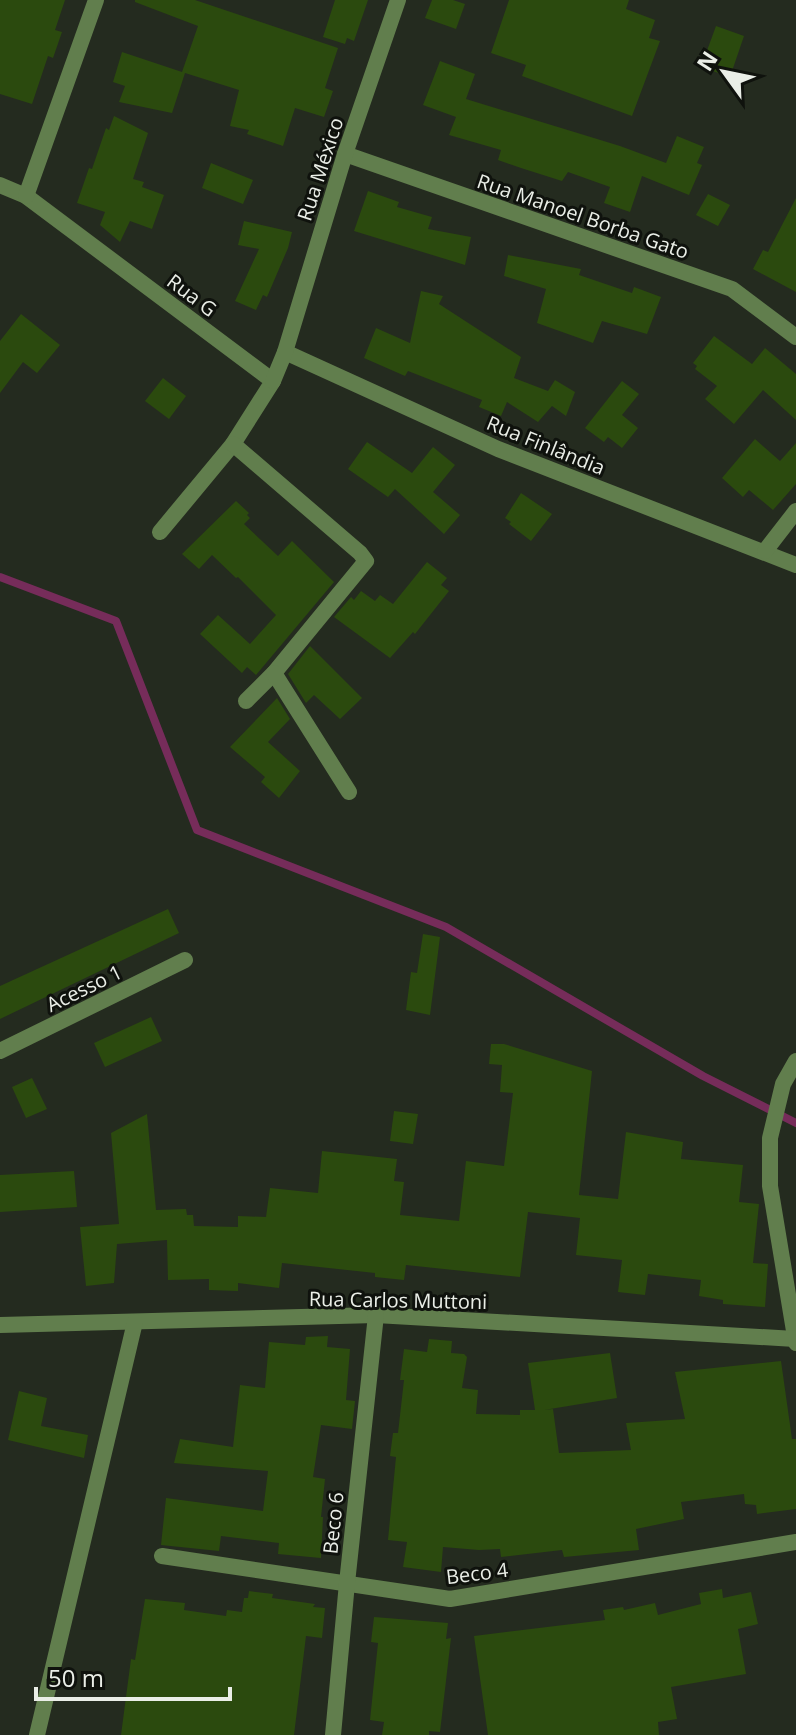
<svg xmlns="http://www.w3.org/2000/svg" width="796" height="1735" font-family="'Open Sans',sans-serif">
<rect width="100%" height="100%" fill="#242b1f"/>
<g fill="none" stroke-linecap="round" stroke-linejoin="round">
<path stroke="#762c5a" stroke-width="8" d="M0,577L116,621L197,830L446,927L703,1076L796,1123"/>
</g>
<g fill="#2b4a0e">
<path d="M0,0H65L55,30L62,32L53,58L48,56L32,104L0,94Z"/>
<path d="M135,0H195L338,48L325,88L333,91L324,117L295,108L283,146L247,134L249,130L230,126L239,90L185,73L172,113L119,102L125,86L113,82L122,52L182,72L198,26L135,2Z"/>
<path d="M335,0H368L354,41L347,38L345,44L323,37Z"/>
<path d="M432,0H453L465,4L456,29L425,18Z"/>
<path d="M509,0H629L626,9L655,20L649,38L660,41L632,116L522,76L526,65L491,53Z"/>
<path d="M716,26L744,36L730,77L701,67Z"/>
<path d="M440,61L475,74L466,99L620,146L666,163L677,136L704,147L697,163L702,165L689,195L642,176L630,212L604,203L610,187L568,172L562,181L521,168L498,160L501,150L449,135L456,117L423,105Z"/>
<path d="M114,116L148,133L133,179L144,182L142,187L164,195L152,229L130,221L120,242L100,225L105,212L77,203L89,168L92,169L106,128L109,130Z"/>
<path d="M211,163L253,180L243,204L202,188Z"/>
<path d="M368,191L399,202L397,207L432,217L428,229L471,237L465,265L354,231Z"/>
<path d="M708,194L730,205L718,226L696,215Z"/>
<path d="M796,198V292L753,269L763,250L768,252Z"/>
<path d="M244,221L292,232L288,248L267,297L263,295L256,310L235,301L259,249L238,245Z"/>
<path d="M508,255L581,269L579,275L632,293L634,287L661,297L647,334L602,321L593,343L537,323L546,289L504,276Z"/>
<path d="M421,291L443,296L439,304L521,357L514,378L548,391L555,380L575,392L566,416L552,406L538,422L507,402L501,416L479,407L482,400L408,371L405,376L364,358L376,328L410,343Z"/>
<path d="M21,314L60,345L37,373L23,362L0,393V341Z"/>
<path d="M714,336L752,364L765,348L796,374V420L763,390L734,424L705,399L717,386L695,369L697,366L693,363Z"/>
<path d="M163,378L186,396L169,419L145,401Z"/>
<path d="M622,381L639,394L622,415L638,428L622,448L608,437L604,442L585,428Z"/>
<path d="M755,439L780,461L796,443V484L773,510L749,490L743,497L722,478Z"/>
<path d="M367,442L412,473L433,447L455,465L433,492L460,515L444,534L395,489L388,497L348,469Z"/>
<path d="M521,493L552,514L531,541L509,524L511,522L505,518Z"/>
<path d="M236,501L249,513L247,515L250,518L244,524L278,556L292,541L334,582L256,675L247,667L242,673L200,634L218,615L250,644L276,615L238,577L236,578L212,555L199,569L182,554Z"/>
<path d="M427,562L447,578L441,585L449,591L415,634L413,632L390,658L334,617L351,597L354,600L361,591L375,601L380,595L393,604Z"/>
<path d="M310,646L362,698L340,719L314,695L306,703L288,674Z"/>
<path d="M277,698L290,719L268,742L300,771L279,798L261,782L265,777L230,747Z"/>
<path d="M168,909L179,933L0,1019V986Z"/>
<path d="M423,934L440,937L430,1015L406,1010L411,972L417,973Z"/>
<path d="M151,1017L162,1041L105,1067L94,1043Z"/>
<path d="M491,1044H504L592,1071L579,1195L618,1199L626,1132L683,1142L681,1159L743,1165L739,1202L759,1204L753,1263L768,1264L765,1307L723,1304V1300L699,1296L701,1280L648,1274L645,1295L618,1292L622,1260L576,1255L580,1218L528,1212L520,1277L406,1265L404,1280L375,1277V1273L282,1263L279,1288L238,1283V1291L209,1290V1279L168,1280L167,1240L117,1244L114,1283L86,1286L80,1227L119,1224L111,1133L147,1114L156,1210L186,1209L187,1215H193L194,1226L238,1227V1216L266,1217L270,1188L318,1193L322,1151L397,1159L394,1181L404,1182L400,1215L459,1221L466,1161L504,1166L513,1093L500,1092L502,1065L489,1064Z"/>
<path d="M32,1078L47,1109L26,1118L12,1087Z"/>
<path d="M394,1111L418,1114L413,1144L390,1141Z"/>
<path d="M74,1171L77,1207L0,1212V1175Z"/>
<path d="M328,1336L327,1347L350,1349L346,1400L355,1401L352,1429L321,1425L313,1477L325,1479L321,1517H323L321,1558L278,1554L279,1543L221,1536L219,1551L161,1545L166,1498L263,1511L268,1471L174,1463L180,1439L233,1447L240,1385L265,1388L269,1342L305,1345L306,1337Z"/>
<path d="M429,1339L452,1341L451,1353L464,1354L467,1357L462,1388L478,1390L476,1414L520,1415V1410H535L528,1363L610,1353L617,1398L544,1410L553,1409L559,1453L631,1450L626,1423L685,1419L675,1372L781,1361L792,1439H796V1509L757,1514L756,1505L745,1504L744,1494L681,1502L684,1519L636,1529L639,1550L564,1557L562,1550L501,1557L500,1549L479,1550L443,1547L441,1572L403,1567L407,1542L388,1540L396,1457L390,1456L393,1433H398L404,1380H400L404,1349L427,1352Z"/>
<path d="M19,1391L47,1398L41,1426L88,1435L84,1458L8,1440Z"/>
<path d="M722,1589L723,1598L751,1592L758,1624L738,1629L746,1674L671,1687L677,1719L658,1722L659,1735H488L474,1636L605,1620L603,1610L623,1607L624,1610L655,1603L658,1615L701,1604L699,1593Z"/>
<path d="M249,1591L273,1594L272,1598L315,1604L313,1607L325,1608L322,1638L306,1636L294,1735H121L131,1659L135,1660L145,1599L185,1603L184,1610L226,1616L227,1610L242,1612L244,1598H248Z"/>
<path d="M374,1617L448,1623L446,1639L451,1638L440,1732L429,1731V1735H382L384,1722L370,1720L378,1643L371,1642Z"/>
</g>
<g fill="none" stroke-linecap="round" stroke-linejoin="round">
<g stroke="#617e4d" stroke-width="16">
<path d="M345,154L732,289L796,337"/>
<path d="M0,185L26,196L273,381L233,444L160,532"/>
<path d="M26,196L96,0"/>
<path d="M285,352L498,449L796,565"/>
<path d="M273,381L285,352L345,154L398,0"/>
<path d="M233,444L360,553L366,561L274,673L246,701"/>
<path d="M765,551L796,511"/>
<path d="M274,673L349,792"/>
<path d="M0,1051L185,960"/>
<path d="M796,1061L783,1084L770,1138V1186L796,1343"/>
<path d="M0,1325L376,1315L795,1339"/>
<path d="M162,1556L450,1599L796,1542"/>
<path d="M37,1735L135,1322"/>
<path d="M333,1735L347,1583L376,1315"/>
</g>
</g>
<g text-anchor="middle" dominant-baseline="central" stroke-width="6" stroke-linejoin="round" paint-order="stroke">
<g font-size="20" fill="#eaeee7" stroke="#0f120d">
<text transform="translate(320 169) rotate(-72)">Rua México</text>
<text transform="translate(583 216) rotate(19)">Rua Manoel Borba Gato</text>
<text transform="translate(192 295) rotate(37)">Rua G</text>
<text transform="translate(546 445) rotate(22)">Rua Finlândia</text>
<text transform="translate(84 988) rotate(-26)">Acesso 1</text>
<text transform="translate(398 1300) rotate(1)">Rua Carlos Muttoni</text>
<text transform="translate(333 1523) rotate(-84)">Beco 6</text>
<text transform="translate(477 1573) rotate(-7)">Beco 4</text>
</g>
</g>
<g transform="translate(724 72) rotate(303)" stroke="#0f120d" stroke-width="6" paint-order="stroke">
<path d="M0-6L14 30L0 20L-14 30Z" fill="#eaeee7"/>
<text y="-12" font-size="22" font-weight="bold" text-anchor="middle" fill="#eaeee7">N</text>
</g>
<path d="M36 1687v12h194v-12" fill="none" stroke="#eaeee7" stroke-width="4"/>
<text x="48" y="1687" font-size="24" fill="#eaeee7" stroke="#0f120d" stroke-width="6" paint-order="stroke">50 m</text>
</svg>
